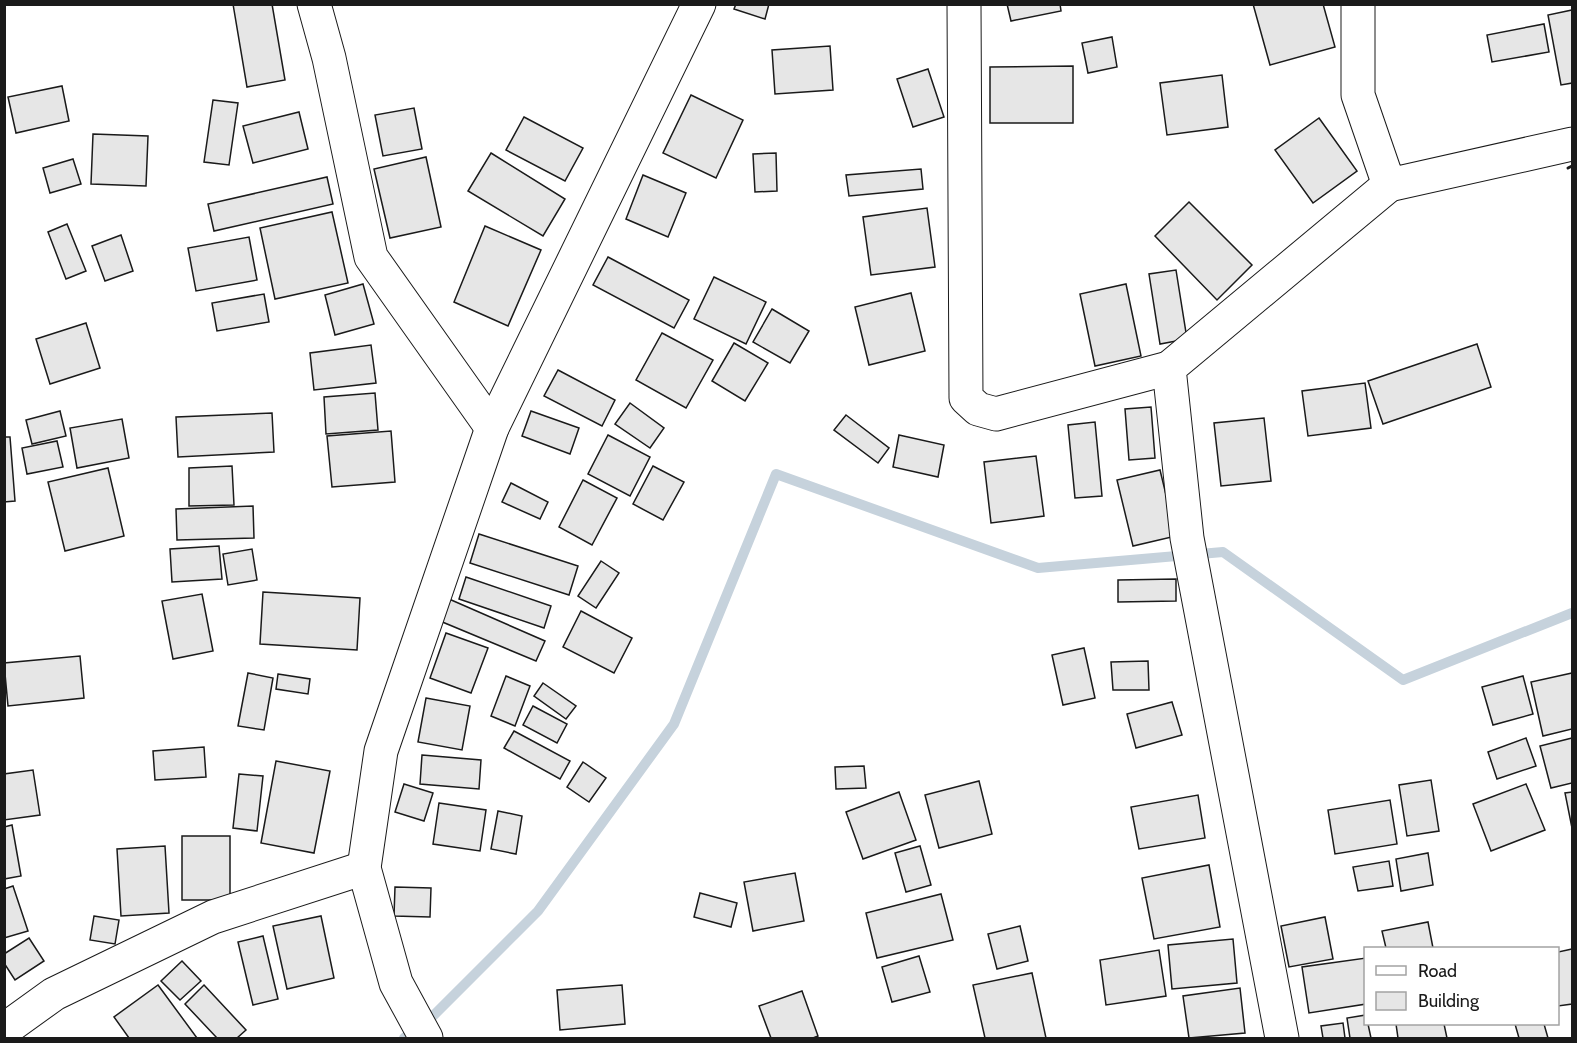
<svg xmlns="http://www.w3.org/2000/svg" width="1577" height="1043" font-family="Cabin,sans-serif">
<rect width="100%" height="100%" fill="#fff"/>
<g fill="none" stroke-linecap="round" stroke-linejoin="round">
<path stroke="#c6d2dc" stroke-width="10" d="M404,1038L433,1016L538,911L674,724L776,474L1038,568L1223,552L1403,680L1572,613"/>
</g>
<g fill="#e6e6e6" stroke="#1a1a1a" stroke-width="1.5">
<path d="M233,4H272L285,80L247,87Z"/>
<path d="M736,4H769L765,19L734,9Z"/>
<path d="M1007,4H1060L1061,11L1011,21Z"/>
<path d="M1253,4H1323L1335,47L1270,65Z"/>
<path d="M1572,10V83L1561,85L1548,15Z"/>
<path d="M1544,24L1549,52L1492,62L1487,35Z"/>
<path d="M1112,37L1117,67L1088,73L1082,43Z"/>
<path d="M830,46L833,90L775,94L772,50Z"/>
<path d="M1073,66V123H990V67Z"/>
<path d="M928,69L944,117L913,127L897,79Z"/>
<path d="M1222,75L1228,127L1167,135L1160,83Z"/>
<path d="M62,86L69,121L16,133L8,97Z"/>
<path d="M691,95L743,120L716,178L663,153Z"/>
<path d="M213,100L238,103L229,165L204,162Z"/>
<path d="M414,108L422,149L383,156L375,115Z"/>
<path d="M299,112L308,149L253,163L243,126Z"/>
<path d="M524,117L583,148L565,181L506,150Z"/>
<path d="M1319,118L1357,171L1313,203L1275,150Z"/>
<path d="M93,134L148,136L146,186L91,184Z"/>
<path d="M491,153L565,199L543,236L468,191Z"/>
<path d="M776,153L777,191L755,192L753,154Z"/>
<path d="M426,157L441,227L390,238L374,169Z"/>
<path d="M73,159L81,184L50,193L43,168Z"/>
<path d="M921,169L923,189L849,196L846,175Z"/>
<path d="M643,175L686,193L668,237L626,219Z"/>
<path d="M327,177L333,204L214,231L208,204Z"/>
<path d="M1189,202L1252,265L1217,300L1155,236Z"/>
<path d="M927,208L935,267L871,275L863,217Z"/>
<path d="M332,212L348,283L275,299L260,228Z"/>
<path d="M67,224L86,271L66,279L48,232Z"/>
<path d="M485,226L541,250L508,326L454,302Z"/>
<path d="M121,235L133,271L105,281L92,246Z"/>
<path d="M249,237L257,280L196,291L188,248Z"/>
<path d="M608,257L689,300L674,328L593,285Z"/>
<path d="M1176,270L1187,339L1160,344L1149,274Z"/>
<path d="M714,277L766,302L746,344L694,319Z"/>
<path d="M363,284L374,324L335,335L325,295Z"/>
<path d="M1126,284L1141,356L1095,366L1080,294Z"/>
<path d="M911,293L925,351L869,365L855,307Z"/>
<path d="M264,294L269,322L217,331L212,303Z"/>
<path d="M772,309L809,331L790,363L753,342Z"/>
<path d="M86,323L100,368L50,384L36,339Z"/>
<path d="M662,333L713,360L686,408L636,380Z"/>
<path d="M734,343L768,363L745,401L712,381Z"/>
<path d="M1477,344L1491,387L1383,424L1368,381Z"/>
<path d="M371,345L376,383L314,390L310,353Z"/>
<path d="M558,370L615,400L602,426L544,396Z"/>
<path d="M1365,383L1371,428L1308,436L1302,391Z"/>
<path d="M375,393L378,430L326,434L324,397Z"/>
<path d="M630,403L664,428L650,448L615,424Z"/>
<path d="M1151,407L1155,458L1129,460L1125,409Z"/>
<path d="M60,411L66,436L32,444L26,420Z"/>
<path d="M531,411L579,428L570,454L522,436Z"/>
<path d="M272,413L274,452L178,457L176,417Z"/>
<path d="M846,415L889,448L878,463L834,430Z"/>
<path d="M1264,418L1271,481L1221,486L1214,423Z"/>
<path d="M122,419L129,458L77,468L70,428Z"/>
<path d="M1095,422L1102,496L1075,498L1068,425Z"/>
<path d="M391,431L395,482L332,487L327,436Z"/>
<path d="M608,435L650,457L630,496L588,474Z"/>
<path d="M899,435L944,445L938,477L893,467Z"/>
<path d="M4,437H10L15,501L4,502Z"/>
<path d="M57,441L63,467L27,474L22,448Z"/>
<path d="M1036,456L1044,516L991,523L984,462Z"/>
<path d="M232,466L234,505L189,506V468Z"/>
<path d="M653,466L684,482L663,520L633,504Z"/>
<path d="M108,468L124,536L65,551L48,482Z"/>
<path d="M1160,470L1176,536L1133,546L1117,480Z"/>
<path d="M583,480L617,498L592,545L559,527Z"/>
<path d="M511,483L548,502L540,519L502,502Z"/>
<path d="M253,506L254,538L177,540L176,509Z"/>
<path d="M479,534L578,566L569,595L470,563Z"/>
<path d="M219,546L222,579L172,582L170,549Z"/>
<path d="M252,549L257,580L228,585L223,554Z"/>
<path d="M601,561L619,573L596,608L578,596Z"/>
<path d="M466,577L551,606L544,628L459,599Z"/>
<path d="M1176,579V601L1118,602V580Z"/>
<path d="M263,592L360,598L357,650L260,644Z"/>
<path d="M202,594L213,651L173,659L162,601Z"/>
<path d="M449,599L545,641L536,661L440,621Z"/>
<path d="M581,611L632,638L614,673L563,647Z"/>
<path d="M446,633L488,648L471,693L430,678Z"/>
<path d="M1084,648L1095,698L1063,705L1052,655Z"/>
<path d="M80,656L84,698L8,706L4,663Z"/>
<path d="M1148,661L1149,690H1113L1111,662Z"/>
<path d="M248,673L273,678L264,730L238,726Z"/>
<path d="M1572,673V729L1543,736L1531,682Z"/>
<path d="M278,674L310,679L308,694L276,689Z"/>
<path d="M506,676L530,686L515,726L491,716Z"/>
<path d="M1523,676L1533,714L1493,725L1482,687Z"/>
<path d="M543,683L576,706L566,719L534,696Z"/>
<path d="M426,698L470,706L462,750L418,742Z"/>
<path d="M1172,702L1182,735L1136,748L1127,714Z"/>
<path d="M533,706L567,724L557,743L523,725Z"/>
<path d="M514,731L570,761L560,779L504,748Z"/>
<path d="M1526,738L1536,766L1497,779L1488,752Z"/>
<path d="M1572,738V783L1551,788L1540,746Z"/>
<path d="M204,747L206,777L155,780L153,751Z"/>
<path d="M422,755L481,760L479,789L420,784Z"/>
<path d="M276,761L330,771L314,853L261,843Z"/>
<path d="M583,762L606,778L589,802L567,787Z"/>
<path d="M864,766L866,788L836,789L835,767Z"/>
<path d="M33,770L40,815L4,820V774Z"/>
<path d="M239,774L263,776L257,831L233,828Z"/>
<path d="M1431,780L1439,831L1407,836L1399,785Z"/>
<path d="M979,781L992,834L939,848L925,795Z"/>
<path d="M404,784L433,793L424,821L395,812Z"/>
<path d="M1526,784L1545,830L1491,851L1473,804Z"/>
<path d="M899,792L916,840L863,859L846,812Z"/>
<path d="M1572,792V828L1565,793Z"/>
<path d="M1198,795L1205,838L1139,849L1131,807Z"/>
<path d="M1390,800L1397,844L1335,854L1328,810Z"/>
<path d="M439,803L486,810L480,851L433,844Z"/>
<path d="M498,811L522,816L516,854L491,849Z"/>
<path d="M12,825L21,876L4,879V827Z"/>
<rect x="182" y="836" width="48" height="64"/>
<path d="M165,846L169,913L121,916L117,849Z"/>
<path d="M920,846L931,885L906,892L895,853Z"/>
<path d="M1428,853L1433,885L1401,891L1396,859Z"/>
<path d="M1389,861L1393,886L1358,891L1353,867Z"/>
<path d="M1209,865L1220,927L1154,939L1142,878Z"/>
<path d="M795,873L804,921L753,931L744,882Z"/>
<path d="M13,886L28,931L4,938V889Z"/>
<path d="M395,887L431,888L430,917L394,916Z"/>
<path d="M700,893L737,903L731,927L694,917Z"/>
<path d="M941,894L953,940L877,958L866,913Z"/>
<path d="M94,916L119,920L115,944L90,940Z"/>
<path d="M321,916L334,978L287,989L273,926Z"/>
<path d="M1325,917L1333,959L1289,967L1281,926Z"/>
<path d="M1428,922L1433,948H1386L1382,931Z"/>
<path d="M1020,926L1028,961L997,969L988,934Z"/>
<path d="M263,936L278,999L253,1005L238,942Z"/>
<path d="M29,938L44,961L15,980L4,963V954Z"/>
<path d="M1233,939L1237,983L1172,989L1168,945Z"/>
<path d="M1572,949V1004L1558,1006V952Z"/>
<path d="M1159,950L1166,996L1106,1005L1100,960Z"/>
<path d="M919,956L930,992L892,1002L882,967Z"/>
<path d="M1366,958V1004L1309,1013L1302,967Z"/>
<path d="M182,961L201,981L180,1000L161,981Z"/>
<path d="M1032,973L1046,1038H985L973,985Z"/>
<path d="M158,985L197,1038H129L114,1017Z"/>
<path d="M204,985L246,1030L237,1038H217L185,1004Z"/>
<path d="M622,985L625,1024L560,1030L557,990Z"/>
<path d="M1240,988L1245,1033L1189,1038L1183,996Z"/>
<path d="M802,991L818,1036L813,1038H771L759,1006Z"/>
<path d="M1366,1015V1024H1368L1371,1038H1350L1347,1018Z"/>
<path d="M1343,1023L1345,1038H1323L1321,1026Z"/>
<path d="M1396,1024H1444L1447,1038H1398Z"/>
<path d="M1515,1024H1544L1548,1038H1519Z"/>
</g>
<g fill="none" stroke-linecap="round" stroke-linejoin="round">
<g stroke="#1a1a1a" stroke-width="35">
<g id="minor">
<path d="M314,4L329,58L371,257L492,428"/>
<path d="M964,4L966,398L978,409L996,414L1169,368"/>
<path d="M1358,4V95L1389,185L1572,144"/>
<path d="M4,1030L54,994L213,917L364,868"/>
<path d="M426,1038L396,983L364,868L381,751L492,428L699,4"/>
<path d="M1282,1038L1187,538L1169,368L1389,185"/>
</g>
</g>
<use href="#minor" stroke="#fff" stroke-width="33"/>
<path stroke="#1a1a1a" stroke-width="3" d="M1568,168L1572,166"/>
</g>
<rect width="1577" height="1043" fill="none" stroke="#1a1a1a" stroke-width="12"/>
<rect x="1364" y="947" width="195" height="78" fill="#ffffff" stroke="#a3a3a3" stroke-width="1.5"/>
<rect x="1376" y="966" width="30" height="9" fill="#ffffff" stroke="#a3a3a3" stroke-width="1.5"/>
<text x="1418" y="977" font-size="18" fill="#1a1a1a">Road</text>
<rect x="1376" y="992" width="30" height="18" fill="#e6e6e6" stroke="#a3a3a3" stroke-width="1.5"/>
<text x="1418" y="1007" font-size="18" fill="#1a1a1a">Building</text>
</svg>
